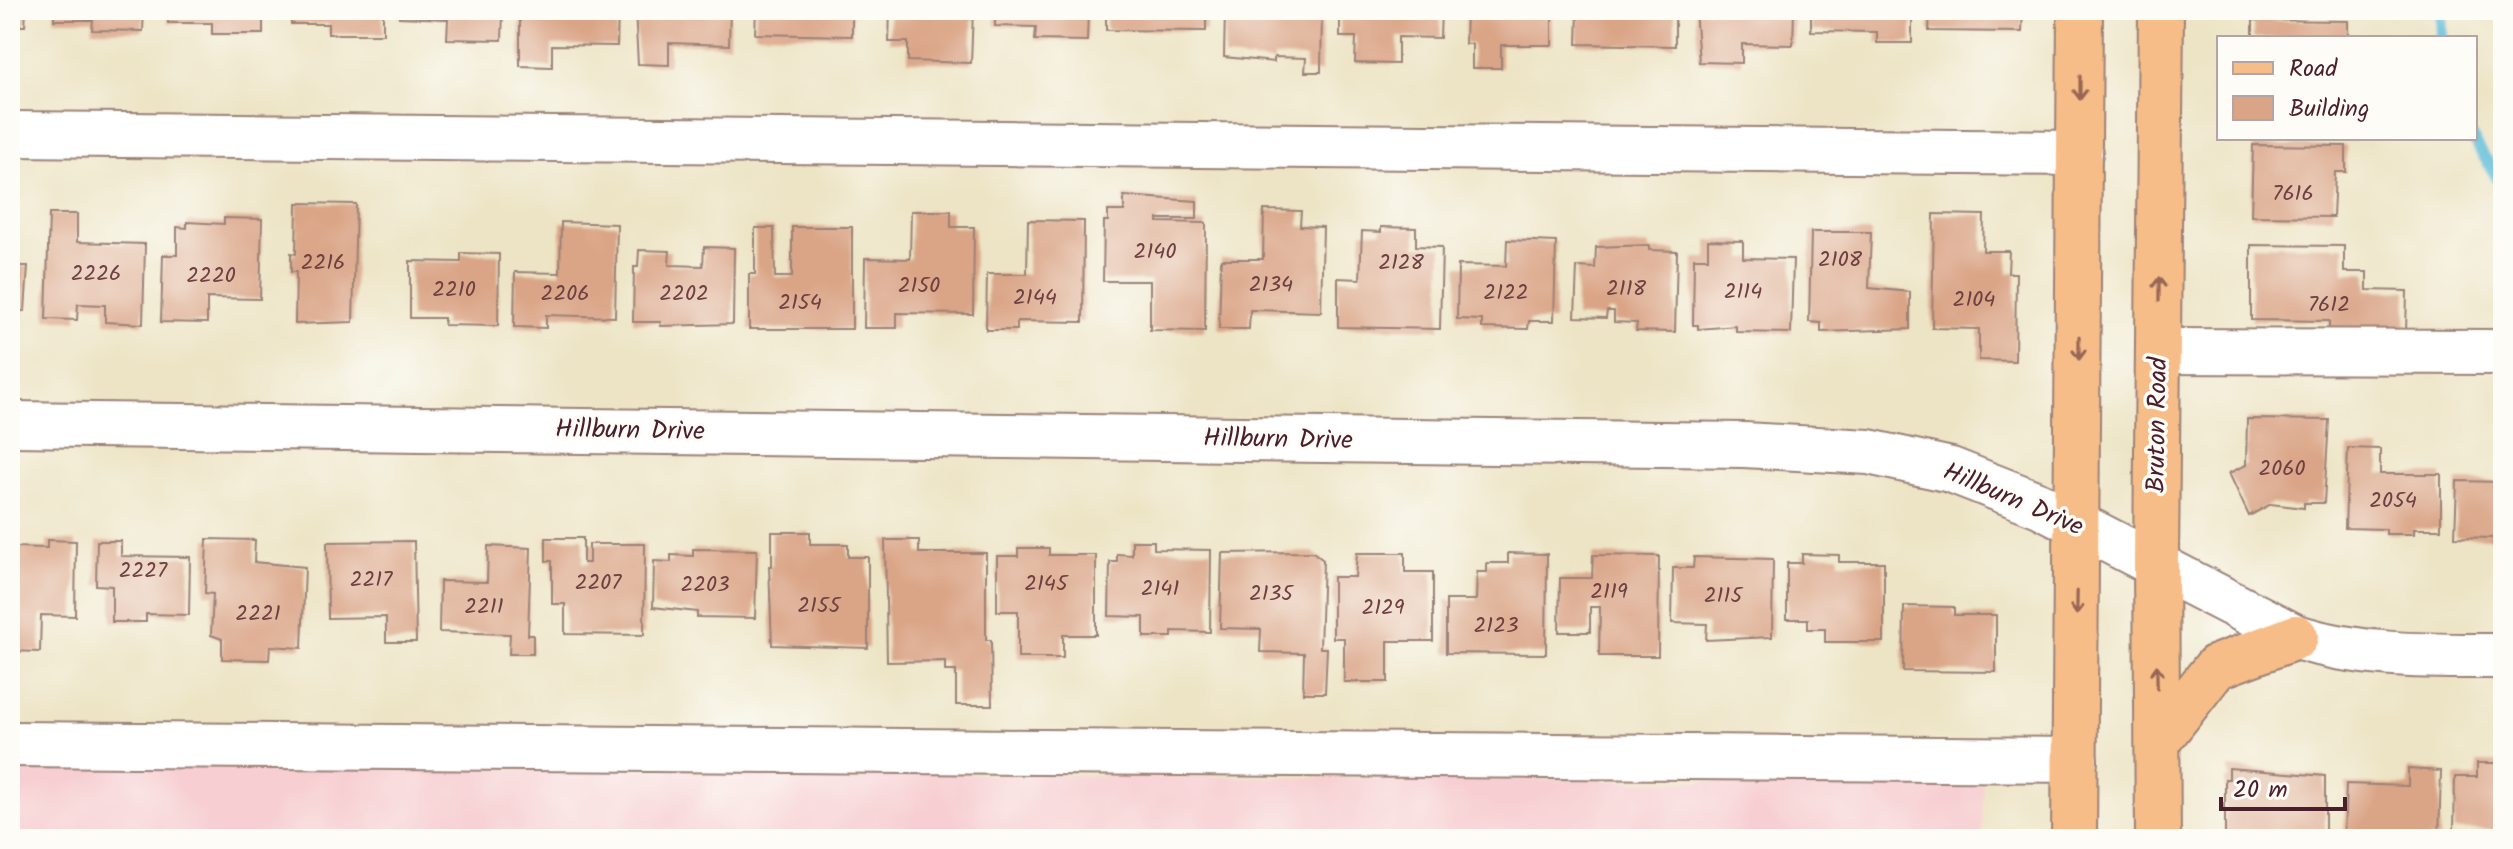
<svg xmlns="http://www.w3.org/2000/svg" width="2513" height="849" font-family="Kalam,sans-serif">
<rect width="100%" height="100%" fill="#fdfcf7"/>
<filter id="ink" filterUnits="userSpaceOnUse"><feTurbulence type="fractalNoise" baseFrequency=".0125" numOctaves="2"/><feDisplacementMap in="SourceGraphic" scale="16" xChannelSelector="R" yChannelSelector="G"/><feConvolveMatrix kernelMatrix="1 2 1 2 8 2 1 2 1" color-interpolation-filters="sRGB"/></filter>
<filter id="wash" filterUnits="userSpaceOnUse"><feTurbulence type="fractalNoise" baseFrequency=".006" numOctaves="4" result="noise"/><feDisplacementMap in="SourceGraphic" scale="32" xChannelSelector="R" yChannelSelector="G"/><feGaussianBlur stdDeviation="1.8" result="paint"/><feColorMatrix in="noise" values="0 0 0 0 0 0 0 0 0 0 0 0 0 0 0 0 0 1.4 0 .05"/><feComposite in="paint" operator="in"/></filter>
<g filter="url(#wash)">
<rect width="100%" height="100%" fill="#ede4c5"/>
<path fill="#f7cfd2" d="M10,764L1983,784L1982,839H10Z"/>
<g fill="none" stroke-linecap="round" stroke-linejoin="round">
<g stroke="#59bad7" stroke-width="12">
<path d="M2441,10L2442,38"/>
<path d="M2472,138L2503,186"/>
</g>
</g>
<g id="blocks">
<g fill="#daa486">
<path d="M10,10H26L25,26H10Z"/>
<path d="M54,10H144L143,31L92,30L93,20H54Z"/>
<path d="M168,10H263V34H212V23H168Z"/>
<path d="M291,10H383V34H328V24H291Z"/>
<path d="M399,10H503L502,40L447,39L448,19L399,17Z"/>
<path d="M520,10H618L617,46L552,45V67L520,66Z"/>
<path d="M635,10H730L729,45L669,43V65L638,64Z"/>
<path d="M756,10H852V36L755,34Z"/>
<path d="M890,10H973L971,63L908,61V42H889Z"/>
<path d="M995,10H1088L1087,41L1035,40L1036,27L995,26Z"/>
<path d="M1106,10H1206V31L1106,30Z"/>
<path d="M1225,10H1322L1321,72H1305L1306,58L1274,57V62L1224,57Z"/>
<path d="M1340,10H1441L1440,38L1398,37V64L1355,63L1356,37H1340Z"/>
<path d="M1466,10H1552V45H1501V68H1472V44H1465Z"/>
<path d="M1578,10H1675V46L1577,44Z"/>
<path d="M1695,10H1794L1793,45L1742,44V63L1699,62Z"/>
<path d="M1811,10H1912V43H1877V32L1811,31Z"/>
<path d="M1930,10H2023L2022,32L1929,31Z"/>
<path d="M2253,20L2348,21V38H2253Z"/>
<path d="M2253,145L2346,146V172H2335L2333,217L2251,216Z"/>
<path d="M1124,196L1197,201V219H1158V222L1206,223L1205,331L1150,330V281H1103L1104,221H1108V211H1124Z"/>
<path d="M297,203L356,204L353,322L295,324L296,272H291V253L296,254Z"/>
<path d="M1264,210L1301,211L1300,226L1323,227L1321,312L1250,310L1249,329H1219L1221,259H1263Z"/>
<path d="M911,211H951V227H974L973,314L897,313V328H864L865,258L910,259Z"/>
<path d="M49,214H77V242L145,244L143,324L105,322V305L78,304L77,320L46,319Z"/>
<path d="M1934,214L1984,215L1983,251H2009L2008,273H2016L2015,361L1979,360V329L1932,328Z"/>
<path d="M224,218L262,219L260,299L207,298V323L161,322L163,255H177V227L187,228V222L224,224Z"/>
<path d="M1028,220L1084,221L1083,322L1017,321V330H986L987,274H1027Z"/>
<path d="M561,222L617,224L615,317L546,315V328L514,327L515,272L560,273Z"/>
<path d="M792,227H852V329H749V274H755V228H774L775,277H792Z"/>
<path d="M1381,227L1416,228V246L1442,247L1440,329L1338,327V278L1360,279L1362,231L1381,232Z"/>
<path d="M1811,232H1871L1869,288L1910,292V329L1821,332V323L1809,322Z"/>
<path d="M10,240H18L17,266H28L25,311L10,310Z"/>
<path d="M1507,240L1556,242L1554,321H1529L1528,329L1482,328V320L1457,319L1458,265L1506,266Z"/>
<path d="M1708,240L1743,241V258L1793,259L1791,333L1736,332V326L1698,329V325H1693L1694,258H1708Z"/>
<path d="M1649,245V250L1677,251L1675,332L1636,331L1637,323L1614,322V311H1607L1606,318L1575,317L1577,267L1595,268L1596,247Z"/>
<path d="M2251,245L2344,246V272H2367V290L2407,291L2406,333L2329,336V321L2251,320Z"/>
<path d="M704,247L734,248L733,324L660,326L661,322H633L634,267H638L639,250L670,251L669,265L703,266Z"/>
<path d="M461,253L499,254L498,326L444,325V318H410V261L461,262Z"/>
<path d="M2247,419L2329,420L2324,503H2304V508L2271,504L2249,516L2229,473L2246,465Z"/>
<path d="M2348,448L2380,449V474H2441V529H2414V534H2386V529L2345,528Z"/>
<path d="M2457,481L2503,482V544H2493L2494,538L2455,537Z"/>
<path d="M772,532H810V544H848V557H868V648L772,645L769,566H772Z"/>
<path d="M546,538H583V563H589V544H645L644,635L565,634V604H552V561H546Z"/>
<path d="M207,539L255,540L254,562L305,567L302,648L270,646L269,660L222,659V639L211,635L213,594L205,593Z"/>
<path d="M47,540L76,541L75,616L41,615L40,652L10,651V547L47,548Z"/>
<path d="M885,540H919V553H986V640H991L992,705H956V671H945V661L887,662Z"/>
<path d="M97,541H121V556L190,557L189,615L146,614V622H112V586L96,585Z"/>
<path d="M414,541L416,642H386V617L328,618L327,542Z"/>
<path d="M1132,541H1154V549L1211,550L1210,632L1172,631V637H1144V617L1109,616L1110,562H1117V554L1132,555Z"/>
<path d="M488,546L531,548L528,635H533V654H509L510,634L439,632L440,581L487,582Z"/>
<path d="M1018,548H1049V555H1096V635H1063V658H1018V611H997V556H1018Z"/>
<path d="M693,549L757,550L755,618L697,617V612L653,607L654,561L671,562V555L693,556Z"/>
<path d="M1313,552L1323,560L1320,648H1327L1325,693H1303L1304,653L1260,652L1261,629L1220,628L1222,553Z"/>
<path d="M1357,553H1405V572H1433V641H1388V682H1344V638H1333V577H1355Z"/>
<path d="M1508,553L1547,554L1546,654L1446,653V600H1476L1477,572H1487V563H1508Z"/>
<path d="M1802,554L1839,555V562H1884V642H1825V629H1808V619H1787V563H1802Z"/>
<path d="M1593,555L1659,556L1658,656H1599L1600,607H1590V632H1559L1560,578H1592Z"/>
<path d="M1694,557L1773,559L1772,637L1706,640L1707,624L1672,623L1673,568H1693Z"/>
<path d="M1904,606L1954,607V615H1996V672L1903,671Z"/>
<path d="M2477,763H2503V830H2454L2455,777H2477Z"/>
<path d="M2229,768L2325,776V838L2225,839V779H2229Z"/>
<path d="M2408,769L2441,771L2439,839H2344L2346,784L2408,786Z"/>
</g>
</g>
</g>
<g filter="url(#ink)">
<use href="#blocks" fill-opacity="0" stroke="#9c8278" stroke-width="2"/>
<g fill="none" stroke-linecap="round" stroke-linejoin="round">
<g stroke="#9c8278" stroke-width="48">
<g id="minor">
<path d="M10,134L2080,153"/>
<path d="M2158,351L2503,352"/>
<path d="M10,424L1744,445L1869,452L1951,470L2040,505L2296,637C2364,658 2432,656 2503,656"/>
<path d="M10,744L2075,760"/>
</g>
</g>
<g stroke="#9c8278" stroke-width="48">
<g id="major">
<path d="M2158,741L2216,667L2296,637"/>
<path d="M2074,839L2080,10"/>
<path d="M2158,839L2156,563L2161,10"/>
</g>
</g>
<use href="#minor" stroke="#fff" stroke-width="44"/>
<use href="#major" stroke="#f7bd88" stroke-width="44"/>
</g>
<defs><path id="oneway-shaft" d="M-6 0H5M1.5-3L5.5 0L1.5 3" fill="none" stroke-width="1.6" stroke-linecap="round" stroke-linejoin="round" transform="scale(2)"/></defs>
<g stroke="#986655">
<use href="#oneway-shaft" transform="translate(2080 88) rotate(90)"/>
<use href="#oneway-shaft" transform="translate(2159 289) rotate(-90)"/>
<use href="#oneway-shaft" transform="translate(2079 348) rotate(90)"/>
<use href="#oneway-shaft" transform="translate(2077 603) rotate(91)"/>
<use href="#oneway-shaft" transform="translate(2157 677) rotate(-91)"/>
</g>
</g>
<g text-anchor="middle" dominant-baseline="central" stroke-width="7" stroke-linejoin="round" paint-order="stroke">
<g font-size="22" fill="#6e4042">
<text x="2293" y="194">7616</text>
<text x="1155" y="252">2140</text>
<text x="1840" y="260">2108</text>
<text x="323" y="263">2216</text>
<text x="1401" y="263">2128</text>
<text x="96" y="274">2226</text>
<text x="211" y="276">2220</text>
<text x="1271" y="285">2134</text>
<text x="919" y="286">2150</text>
<text x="1626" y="289">2118</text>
<text x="454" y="290">2210</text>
<text x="1743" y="292">2114</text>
<text x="1506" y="293">2122</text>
<text x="565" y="294">2206</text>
<text x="684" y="294">2202</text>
<text x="1035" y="298">2144</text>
<text x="1974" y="300">2104</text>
<text x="800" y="303">2154</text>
<text x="2329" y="305">7612</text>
<text x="2282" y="469">2060</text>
<text x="2393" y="501">2054</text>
<text x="143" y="571">2227</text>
<text x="371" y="580">2217</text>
<text x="598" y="583">2207</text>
<text x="1046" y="584">2145</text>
<text x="705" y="585">2203</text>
<text x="1160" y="589">2141</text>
<text x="1609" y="592">2119</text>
<text x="1271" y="594">2135</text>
<text x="1723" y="596">2115</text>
<text x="819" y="606">2155</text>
<text x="484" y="607">2211</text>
<text x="1383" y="608">2129</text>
<text x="258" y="614">2221</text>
<text x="1496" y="626">2123</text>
</g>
<g font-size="26" fill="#4a1f2b" stroke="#fdfcf7">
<text transform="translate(2158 425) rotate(-89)">Bruton Road</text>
<text transform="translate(630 431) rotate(1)">Hillburn Drive</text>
<text transform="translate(1278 440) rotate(1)">Hillburn Drive</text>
<text transform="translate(2013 500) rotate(23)">Hillburn Drive</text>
</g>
</g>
<rect width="2513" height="849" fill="none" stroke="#fdfcf7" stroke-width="40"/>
<rect x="2217" y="36" width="260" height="104" fill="#fdfcf7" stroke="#b5a4a5" stroke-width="2"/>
<rect x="2233" y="62" width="40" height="12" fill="#f7bd88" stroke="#b5a4a5" stroke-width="2"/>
<text x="2289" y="76" font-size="24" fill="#4a1f2b">Road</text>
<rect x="2233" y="96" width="40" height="24" fill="#daa486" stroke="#b5a4a5" stroke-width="2"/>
<text x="2289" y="116" font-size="24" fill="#4a1f2b">Building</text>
<path d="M2221 797v12h124v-12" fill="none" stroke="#4a1f2b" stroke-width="4"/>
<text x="2233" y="797" font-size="24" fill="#4a1f2b" stroke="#fdfcf7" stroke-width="6" paint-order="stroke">20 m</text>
</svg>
